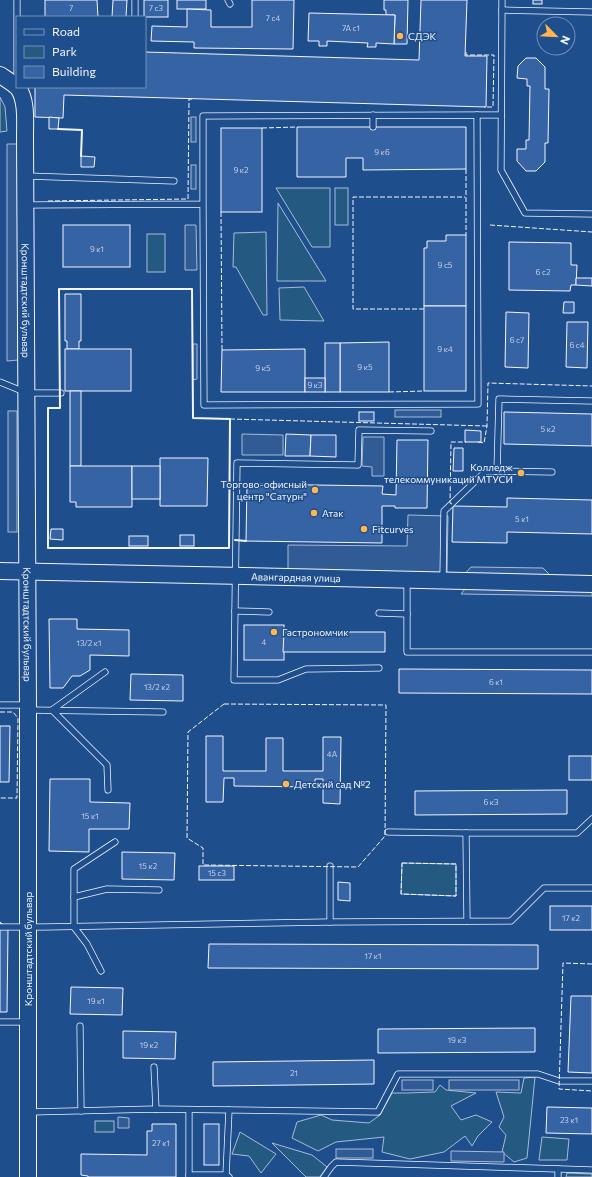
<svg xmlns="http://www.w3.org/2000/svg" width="592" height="1177" font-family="Commissioner,sans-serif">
<rect width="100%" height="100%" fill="#1f4e8c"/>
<g fill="#245a82" stroke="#a8bbd7">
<path d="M0,97L5,107L7,131L0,132Z"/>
<path d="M276,188H330V247H312Z"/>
<rect x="335" y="188" width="13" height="37"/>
<path d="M278,203L326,281H277Z"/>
<path d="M266,232L267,315H263L236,267H233L234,233Z"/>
<rect x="147" y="234" width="18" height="38"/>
<path d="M304,287L324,321L280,320L279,288Z"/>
<path d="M402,863L456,864V896L401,894Z"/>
<path d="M535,1077L527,1158L514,1162L502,1152L506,1135L499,1127L504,1117L496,1092L521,1093L524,1078Z"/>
<path d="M440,1085L446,1090L476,1093L451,1106L461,1120L476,1115L492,1122L478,1136L472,1146L465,1136L444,1152L410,1159L382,1152L384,1137L336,1142L318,1151L292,1138L297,1122L321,1115L332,1120L369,1123L380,1115L392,1093H406L435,1092Z"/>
<rect x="95" y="1121" width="19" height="11"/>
<path d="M240,1132L276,1154L261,1173L249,1156L232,1154Z"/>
<path d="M542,1137L569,1139L567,1160H539Z"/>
<path d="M272,1143L312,1155L327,1167L320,1177H306Z"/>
<path d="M567,1173L592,1174V1177H566Z"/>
</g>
<g fill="#305b95" stroke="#a8bbd7">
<rect x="191" y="117" width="5" height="25"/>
<path d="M7,144H18V360L7,361Z"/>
<rect x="191" y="165" width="5" height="24"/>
<path d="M185,225H196L197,270H185Z"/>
<path d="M193,344H197V379L193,380Z"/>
<rect x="395" y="410" width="46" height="7"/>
<rect x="8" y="411" width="9" height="121"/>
<path d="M242,434L283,435V455H242Z"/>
<path d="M363,437H384V476H372V467L362,466Z"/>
<path d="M408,515L448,516L447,573L288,571V545L407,546Z"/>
<path d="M471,567L543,568L551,576L464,575Z"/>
<path d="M465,589L592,591V596L461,594Z"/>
<rect x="402" y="1080" width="31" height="10"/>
<rect x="449" y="1080" width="70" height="10"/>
<path d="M118,1117L129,1118V1128H118Z"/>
<rect x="336" y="1149" width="37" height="9"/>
<path d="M451,1151L504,1152V1162L451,1161Z"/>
</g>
<g fill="#3563a3" stroke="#f2f6ff">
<path d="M45,0H97L98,17H45Z"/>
<path d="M113,0H127L126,17H112Z"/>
<rect x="144" y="0" width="24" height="17"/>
<rect x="177" y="0" width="29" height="9"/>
<path d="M252,0H294L293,49L194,48V42L151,41L152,26L187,27V9L211,10V27H252Z"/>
<path d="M384,0H408L407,44H394L395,15H386V10H384Z"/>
<path d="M421,0H467L465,56H487L486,107L64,95L63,118L35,117V87H145V52L419,60Z"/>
<rect x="533" y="0" width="9" height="4"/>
<path d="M309,13L395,15L394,44L376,43V47H367L368,43L327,41V46H319V41H308Z"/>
<path d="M526,58H536L545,67V89H549L548,143H545V162L536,171H526L517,161V149H526V140H529L530,86H527V79L517,78L518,66Z"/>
<path d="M49,117L59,118L58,129H49Z"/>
<path d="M297,127H466V169L363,170V158H346V177H297Z"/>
<rect x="221" y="128" width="41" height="84"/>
<path d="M81,156L95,157L94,167H81Z"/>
<rect x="63" y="225" width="67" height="42"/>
<path d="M446,235H466V306H424V248H427V241H446Z"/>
<path d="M509,242L571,243V265H577L576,285H571L570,291L509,290Z"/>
<path d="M576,278H592V286L576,285Z"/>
<path d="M65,294H81V341H79V349H67V341H65Z"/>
<path d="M564,302H574V313H563Z"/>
<rect x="424" y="306" width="42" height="85"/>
<path d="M506,312L529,313L528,368L505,367Z"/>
<path d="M567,322H588L587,368L566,367Z"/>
<path d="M389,342V392H340V343Z"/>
<rect x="325" y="343" width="15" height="49"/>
<rect x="65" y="349" width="66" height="42"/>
<path d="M305,349V392H221L222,350Z"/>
<rect x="305" y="378" width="20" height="14"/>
<rect x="70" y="391" width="11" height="75"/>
<rect x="359" y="412" width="15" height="9"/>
<path d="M504,412L592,414V446L504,444Z"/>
<path d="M465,430L481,431V442H465Z"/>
<path d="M286,434L311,435L310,456H285Z"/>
<path d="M311,435H336V457L310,456Z"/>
<path d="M397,440H428L427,508H395V506H382V543L246,541L247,484L383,486L382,494L396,495Z"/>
<path d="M454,448H463V471H453Z"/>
<path d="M160,458H208L207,506H160Z"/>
<path d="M70,466H132V507H76V502H70Z"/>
<rect x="132" y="466" width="28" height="33"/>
<path d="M507,498L592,500V534L507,532V543L452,542L453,506L507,507Z"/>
<path d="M51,529H63V540L50,539Z"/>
<rect x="180" y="535" width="14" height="11"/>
<rect x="129" y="536" width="19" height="10"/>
<path d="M49,619H77V629L129,630V656L90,655V670L80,676H72L63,688H50Z"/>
<rect x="244" y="625" width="40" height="35"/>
<path d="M284,632H385V652H283Z"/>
<path d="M399,669L592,670V694L399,693Z"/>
<path d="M131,674L183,675V701L130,700Z"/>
<path d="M0,726H10L9,782H0Z"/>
<path d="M206,736H223V771H266V738H283V771H323V737H341L340,804L323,803V779H315V787L234,786V778H224L223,802H206Z"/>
<rect x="569" y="756" width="23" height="24"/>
<path d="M50,779H90V802L130,803L129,829H89V852L49,851Z"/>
<path d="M567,790V814L415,815V791Z"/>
<path d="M122,852L175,853L174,880L122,879Z"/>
<rect x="199" y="866" width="35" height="14"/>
<path d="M338,882L350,883V901L338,900Z"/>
<rect x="550" y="906" width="42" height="24"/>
<path d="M0,922L8,929L7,1012H0Z"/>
<path d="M209,944L538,945V969L208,968Z"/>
<path d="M71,987L123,988L122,1015L70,1014Z"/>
<path d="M571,996H592V1073L568,1072Z"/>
<path d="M535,1028V1052L378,1053V1029Z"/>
<path d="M123,1031L176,1032L175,1059L123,1058Z"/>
<path d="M374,1060V1084L213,1086V1062Z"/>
<path d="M547,1107L592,1108V1134L546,1133Z"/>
<path d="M152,1124H176V1177H88V1176L81,1175V1154L147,1155V1131H152Z"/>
<rect x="204" y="1124" width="15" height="41"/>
</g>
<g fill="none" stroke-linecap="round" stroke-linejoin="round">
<g stroke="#f2f6ff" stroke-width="7">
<g id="service">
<path d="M228,0L230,4"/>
<path d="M502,0L501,170L525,213L592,214"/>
<path d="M502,10L592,12"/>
<path d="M135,17V0"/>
<path d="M17,82V0"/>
<path d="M373,115V127"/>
<path d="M477,115H501"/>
<path d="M27,176L174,181"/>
<path d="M26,205L203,204L204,405L478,404L477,115L203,116V204"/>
<path d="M0,382L27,393H61"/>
<path d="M497,471L499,399L592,401"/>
<path d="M443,579L444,511L486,471L552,472"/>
<path d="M407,581V652H592"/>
<path d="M235,611L269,612"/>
<path d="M379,613L407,614"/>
<path d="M379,668L306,669L278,680H234L237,463L358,465L359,430L431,431"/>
<path d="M105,672L52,710L107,765L108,790"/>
<path d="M0,705H28"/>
<path d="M29,710L163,712"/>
<path d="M388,832L466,833"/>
<path d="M330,866V922"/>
<path d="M74,897L107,889L159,890"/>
<path d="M467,921L466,833H577L592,819"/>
<path d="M1,927H44L330,922L511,921L544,888H592"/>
<path d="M101,971L87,944L74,927V869L115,842"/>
<path d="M0,1022H27"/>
<path d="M80,1026L81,1111"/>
<path d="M154,1067L156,1109"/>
<path d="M30,1112L156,1109L378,1112L398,1074H538L559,1081H592"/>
<path d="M558,1169V1177"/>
<path d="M189,1175V1110"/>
<path d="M189,1177V1175H226"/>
<path d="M229,1177L226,1175L229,1110"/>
<path d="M324,1177L331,1167L336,1162L592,1170"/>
</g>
</g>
<g stroke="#f2f6ff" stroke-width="18">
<g id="secondary">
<path id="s1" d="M0,75C6,79 13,83 18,88C27,100 25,122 25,137L28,705V1177"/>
<path id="s2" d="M0,571C197,576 395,578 592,584"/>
</g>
</g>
<use href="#service" stroke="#1f4e8c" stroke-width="5.5"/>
<use href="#secondary" stroke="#1f4e8c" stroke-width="16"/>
<g stroke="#f2f6ff" stroke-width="1" stroke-dasharray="5 2" stroke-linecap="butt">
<path d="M466,52V55H494L493,107H484"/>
<path d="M262,128L297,127"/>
<path d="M466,169V235"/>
<path d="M48,201L188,199L189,99H192"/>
<path d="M221,212L222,350"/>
<path d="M490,225L592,232"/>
<path d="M424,309H353V197H465"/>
<path d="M389,392L424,391"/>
<path d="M230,419L487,426"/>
<path d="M478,442L484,443L487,426L488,383L592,386"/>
<path d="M452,504L450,503L451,442H466"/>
<path d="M224,704L386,705L385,836L358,867L203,865V848L187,838L188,732Z"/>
<path d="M0,712H13L18,718L17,798H0"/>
<path d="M402,863L456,864V896L401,894Z"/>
<path d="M592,964L563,963L559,1089L592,1091"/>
</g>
<g stroke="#f2f6ff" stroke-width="2">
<path d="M58,129L82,130L81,156"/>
<path d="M59,289H192L193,418L230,419L229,548H48V408H60Z"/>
<path d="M235,540L246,541"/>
</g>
</g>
<g fill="#ffb74d" stroke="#1f4e8c" stroke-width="1.5">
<circle cx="400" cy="36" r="4"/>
<circle cx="521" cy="473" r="4"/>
<circle cx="315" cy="490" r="4"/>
<circle cx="314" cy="513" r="4"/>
<circle cx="364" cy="529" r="4"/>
<circle cx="274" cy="632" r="4"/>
<circle cx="286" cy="784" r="4"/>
</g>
<g text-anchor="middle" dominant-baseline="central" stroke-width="3" stroke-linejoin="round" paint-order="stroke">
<g font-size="8" fill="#c3d1e8">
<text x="71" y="8">7</text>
<text x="156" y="8">7 с3</text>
<text x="273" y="18">7 с4</text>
<text x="351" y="28">7А с1</text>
<text x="382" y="152">9 к6</text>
<text x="241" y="170">9 к2</text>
<text x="97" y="249">9 к1</text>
<text x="445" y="265">9 с5</text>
<text x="543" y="272">6 с2</text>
<text x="517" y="340">6 с7</text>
<text x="577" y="345">6 с4</text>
<text x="445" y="349">9 к4</text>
<text x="365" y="367">9 к5</text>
<text x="263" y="368">9 к5</text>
<text x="315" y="385">9 к3</text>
<text x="548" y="429">5 к2</text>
<text x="522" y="519">5 к1</text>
<text x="264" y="642">4</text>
<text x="89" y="643">13/2 к1</text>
<text x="496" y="682">6 к1</text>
<text x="157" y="687">13/2 к2</text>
<text x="332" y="754">4А</text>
<text x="491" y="802">6 к3</text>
<text x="90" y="816">15 к1</text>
<text x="148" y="866">15 к2</text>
<text x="217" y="873">15 с3</text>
<text x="571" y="918">17 к2</text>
<text x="373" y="956">17 к1</text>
<text x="96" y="1001">19 к1</text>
<text x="457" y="1040">19 к3</text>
<text x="149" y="1045">19 к2</text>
<text x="294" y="1073">21</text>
<text x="569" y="1120">23 к1</text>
<text x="161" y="1143">27 к1</text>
</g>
<g font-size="10" fill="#f2f6ff" stroke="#1f4e8c" text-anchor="start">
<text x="408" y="36">СДЭК</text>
<text x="513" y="467" text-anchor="end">Колледж<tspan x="513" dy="12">телекоммуникаций МТУСИ</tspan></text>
<text x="307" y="484" text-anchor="end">Торгово-офисный<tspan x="307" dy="12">центр "Сатурн"</tspan></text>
<text x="322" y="513">Атак</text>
<text x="372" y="529">Fitcurves</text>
<text x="282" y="632">Гастрономчик</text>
<text x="294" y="784">Детский сад №2</text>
</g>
<g font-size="10" fill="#f2f6ff" stroke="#1f4e8c">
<text stroke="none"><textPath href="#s1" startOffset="236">Кронштадтский бульвар</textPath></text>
<text stroke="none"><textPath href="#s2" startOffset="296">Авангардная улица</textPath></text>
<text stroke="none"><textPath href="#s1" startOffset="560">Кронштадтский бульвар</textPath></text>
<text transform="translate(28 949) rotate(-90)">Кронштадтский бульвар</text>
</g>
</g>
<rect x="16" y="16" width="130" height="72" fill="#1f4e8c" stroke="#7391ba"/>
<rect x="24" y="29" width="20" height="6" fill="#1f4e8c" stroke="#7391ba"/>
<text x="52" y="36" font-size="12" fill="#f2f6ff">Road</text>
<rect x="24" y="46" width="20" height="12" fill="#245a82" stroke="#7391ba"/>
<text x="52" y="56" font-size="12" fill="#f2f6ff">Park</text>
<rect x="24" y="66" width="20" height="12" fill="#3563a3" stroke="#7391ba"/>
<text x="52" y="76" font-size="12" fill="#f2f6ff">Building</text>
<g transform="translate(556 36) rotate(114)"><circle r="19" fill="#1f4e8c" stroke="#7391ba"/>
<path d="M0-3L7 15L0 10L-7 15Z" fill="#ffb74d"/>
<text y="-6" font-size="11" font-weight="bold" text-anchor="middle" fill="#f2f6ff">N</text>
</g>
</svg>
